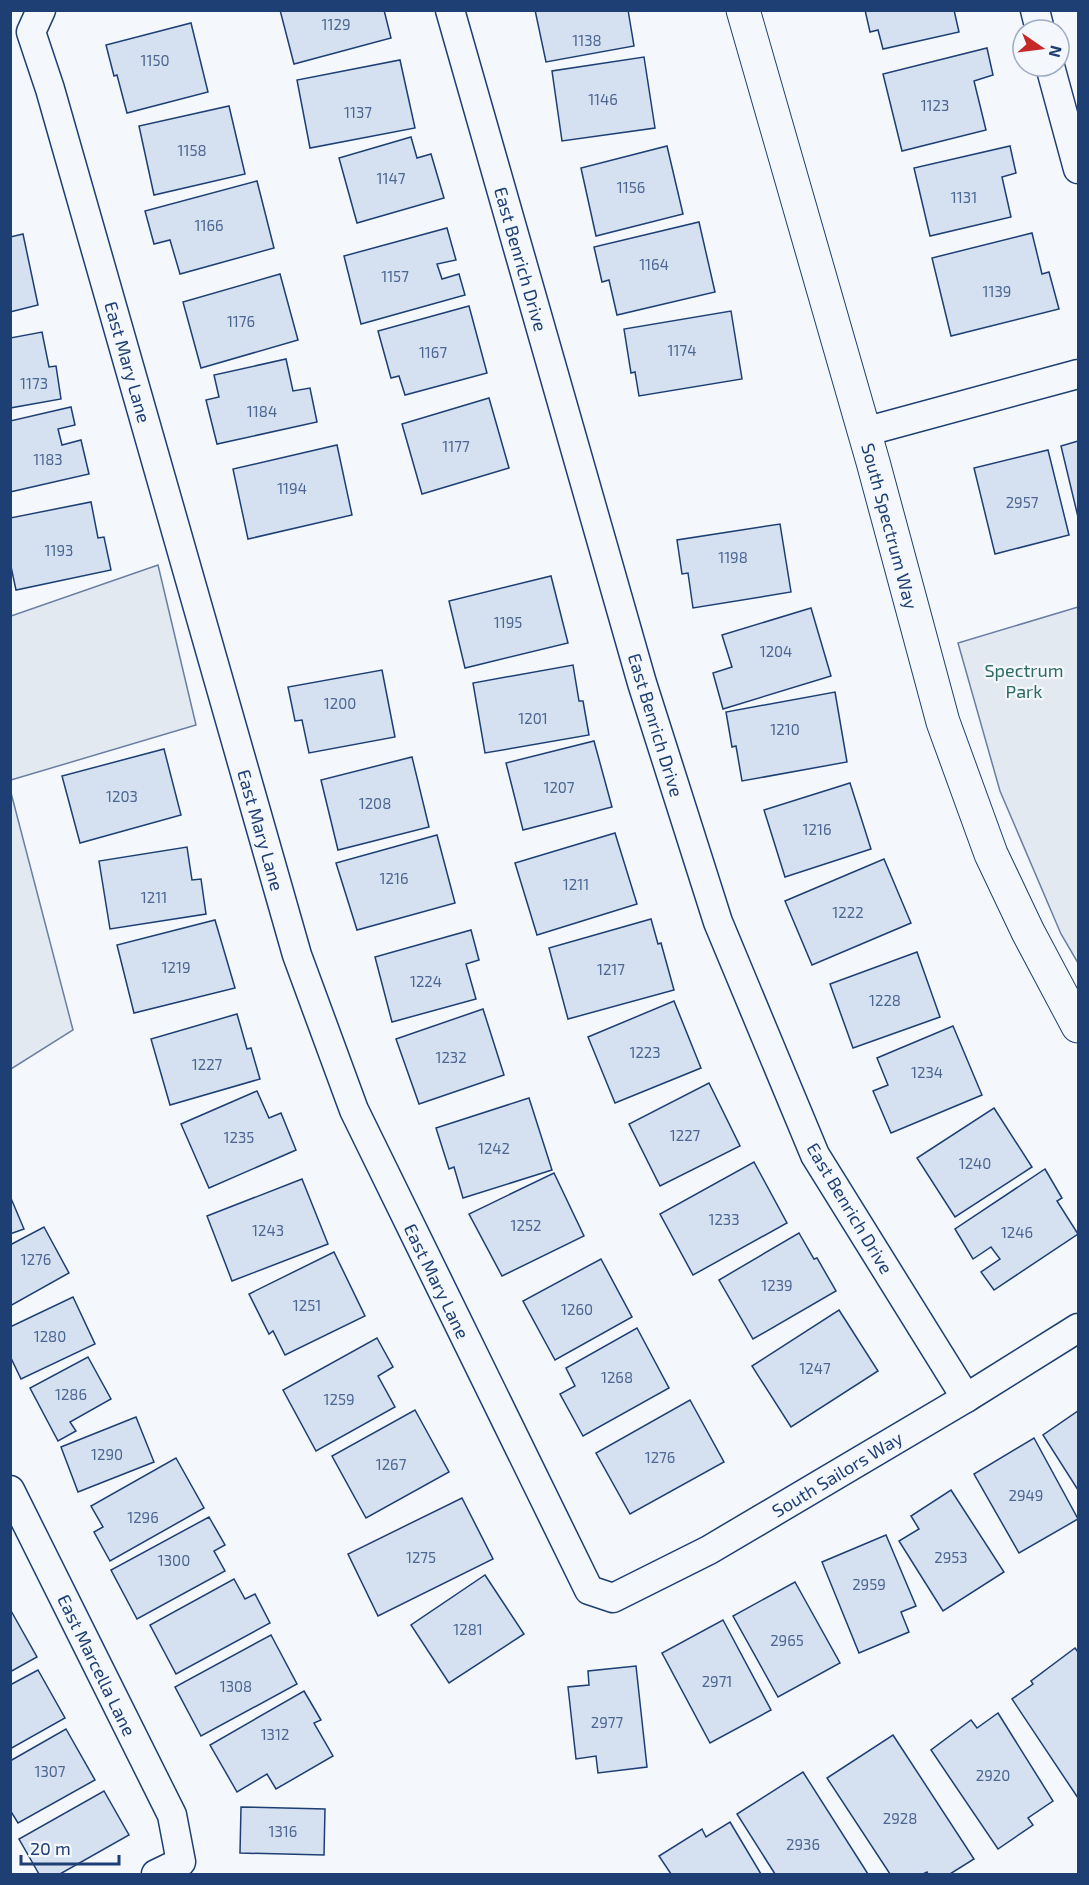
<svg xmlns="http://www.w3.org/2000/svg" width="1089" height="1885" font-family="'Exo 2',sans-serif">
<rect width="100%" height="100%" fill="#f4f7fb"/>
<g fill="#e3e9f0" stroke="#687fa3" stroke-width="1.5">
<path d="M158,565L196,725L11,780V616Z"/>
<path d="M1078,607V963L1061,934L1000,791L958,643Z"/>
<path d="M10,789L73,1030L11,1069H10Z"/>
</g>
<g fill="#d5e0f0" stroke="#1d3f73" stroke-width="1.5">
<path d="M280,10H384L391,38L294,64Z"/>
<path d="M535,10H628L634,46L546,62Z"/>
<path d="M865,10H954L959,32L883,49L878,30L870,32Z"/>
<path d="M191,23L208,92L127,113L117,75L114,76L106,45Z"/>
<path d="M987,48L993,75L974,81L986,130L902,151L883,74Z"/>
<path d="M644,57L655,128L562,141L552,71Z"/>
<path d="M400,60L415,128L310,148L297,80Z"/>
<path d="M229,106L245,174L154,195L139,126Z"/>
<path d="M411,137L417,158L431,154L444,198L357,223L339,158Z"/>
<path d="M667,146L683,214L596,236L581,168Z"/>
<path d="M1010,146L1016,173L1002,177L1011,217L930,236L914,168Z"/>
<path d="M257,181L274,248L180,274L170,240L154,244L145,211Z"/>
<path d="M699,222L715,292L617,315L609,280L602,282L594,247Z"/>
<path d="M447,228L456,260L437,264L442,279L459,274L465,295L361,324L344,256Z"/>
<path d="M1032,233L1042,274L1049,272L1059,309L951,336L932,258Z"/>
<path d="M23,234L38,305L10,312V237Z"/>
<path d="M280,274L298,340L201,368L183,302Z"/>
<path d="M469,306L487,373L405,395L399,376L391,378L378,331Z"/>
<path d="M731,311L742,379L639,396L635,372L631,373L624,329Z"/>
<path d="M42,332L49,367L56,366L61,399L10,408V338Z"/>
<path d="M286,359L293,391L310,388L317,422L217,444L206,400L219,397L214,375Z"/>
<path d="M489,398L509,468L422,494L402,424Z"/>
<path d="M71,407L75,425L58,429L62,445L81,440L89,474L10,492V421Z"/>
<path d="M1078,441V517L1061,446Z"/>
<path d="M337,445L352,515L248,539L233,469Z"/>
<path d="M1048,450L1069,535L995,554L974,468Z"/>
<path d="M91,502L98,538L104,537L111,570L16,590L10,562V518Z"/>
<path d="M780,524L791,592L693,608L688,573L682,574L677,540Z"/>
<path d="M551,576L568,643L465,668L449,601Z"/>
<path d="M811,608L831,676L723,709L713,673L732,667L722,635Z"/>
<path d="M573,665L579,701H583L589,735L485,753L473,683Z"/>
<path d="M382,670L395,737L309,753L302,720L295,721L288,687Z"/>
<path d="M835,692L847,762L742,781L736,746L732,747L726,712Z"/>
<path d="M594,741L612,807L523,830L506,763Z"/>
<path d="M164,749L181,815L80,843L62,776Z"/>
<path d="M412,757L429,827L338,850L321,780Z"/>
<path d="M850,783L871,849L785,877L764,810Z"/>
<path d="M615,833L637,904L537,935L515,863Z"/>
<path d="M437,835L455,903L357,930L336,863Z"/>
<path d="M187,847L192,880L201,879L206,914L110,929L99,861Z"/>
<path d="M884,859L911,923L812,965L785,901Z"/>
<path d="M651,919L658,944L661,943L674,990L568,1019L549,948Z"/>
<path d="M215,920L235,988L134,1013L117,945Z"/>
<path d="M471,930L479,960L466,964L476,999L392,1022L375,957Z"/>
<path d="M917,952L940,1017L853,1048L830,984Z"/>
<path d="M674,1001L701,1068L615,1103L588,1037Z"/>
<path d="M483,1009L504,1075L419,1104L396,1039Z"/>
<path d="M237,1014L247,1049L251,1048L260,1079L170,1105L151,1039Z"/>
<path d="M953,1026L982,1095L891,1133L873,1091L888,1085L877,1058Z"/>
<path d="M709,1083L740,1146L660,1186L629,1124Z"/>
<path d="M257,1091L269,1118L281,1113L296,1150L209,1188L181,1124Z"/>
<path d="M529,1098L552,1170L463,1198L454,1167L449,1169L436,1128Z"/>
<path d="M994,1108L1032,1167L955,1217L917,1158Z"/>
<path d="M754,1162L787,1223L693,1275L660,1214Z"/>
<path d="M1045,1169L1062,1198L1057,1201L1078,1234L994,1290L981,1272L1000,1259L991,1247L973,1259L955,1229Z"/>
<path d="M554,1173L584,1236L502,1276L469,1214Z"/>
<path d="M302,1179L328,1244L232,1281L207,1216Z"/>
<path d="M10,1196L24,1229L10,1234Z"/>
<path d="M44,1227L69,1273L10,1306V1245Z"/>
<path d="M799,1233L814,1259L817,1258L836,1291L753,1339L719,1280Z"/>
<path d="M334,1252L365,1316L285,1355L273,1331L269,1334L249,1294Z"/>
<path d="M601,1259L632,1317L555,1360L523,1301Z"/>
<path d="M73,1297L95,1344L21,1379L10,1356V1327Z"/>
<path d="M839,1310L878,1371L791,1427L752,1366Z"/>
<path d="M637,1328L669,1388L583,1436L560,1394L575,1386L566,1368Z"/>
<path d="M377,1338L393,1367L378,1376L395,1407L316,1451L283,1390Z"/>
<path d="M88,1357L111,1399L70,1422L76,1431L58,1441L30,1388Z"/>
<path d="M690,1400L724,1462L630,1514L596,1453Z"/>
<path d="M415,1410L449,1472L366,1518L332,1456Z"/>
<path d="M1078,1411V1490L1043,1435Z"/>
<path d="M136,1417L154,1462L78,1492L61,1447Z"/>
<path d="M1034,1438L1078,1519L1019,1553L974,1474Z"/>
<path d="M176,1458L204,1508L110,1561L94,1532L103,1527L91,1506Z"/>
<path d="M951,1490L1004,1572L943,1611L899,1541L919,1529L911,1516Z"/>
<path d="M462,1498L493,1559L378,1616L348,1554Z"/>
<path d="M209,1517L225,1545L214,1551L225,1571L137,1619L111,1570Z"/>
<path d="M886,1535L916,1606L901,1612L909,1632L859,1653L822,1562Z"/>
<path d="M485,1575L524,1634L449,1683L411,1625Z"/>
<path d="M234,1579L245,1599L255,1594L270,1623L176,1674L150,1625Z"/>
<path d="M795,1582L840,1663L778,1697L733,1616Z"/>
<path d="M10,1609L37,1657L10,1672Z"/>
<path d="M723,1620L771,1710L710,1743L662,1653Z"/>
<path d="M271,1635L297,1684L201,1736L175,1687Z"/>
<path d="M1075,1648L1078,1652V1798L1012,1699L1033,1684L1031,1681Z"/>
<path d="M636,1666L647,1767L598,1773L596,1756L576,1759L568,1687L589,1685L588,1671Z"/>
<path d="M38,1670L65,1718L10,1749V1685Z"/>
<path d="M304,1691L321,1720L314,1723L333,1756L276,1789L267,1774L237,1792L210,1745Z"/>
<path d="M998,1713L1053,1801L1028,1818L1033,1825L998,1849L931,1750L971,1720L977,1728Z"/>
<path d="M66,1729L95,1780L18,1823L10,1810V1761Z"/>
<path d="M893,1735L974,1859L950,1874H928L927,1872L923,1874H890L827,1778Z"/>
<path d="M803,1772L868,1874H775L737,1814Z"/>
<path d="M104,1791L129,1835L60,1874H39L19,1839Z"/>
<path d="M241,1807L325,1809L324,1855L240,1853Z"/>
<path d="M730,1822L761,1874H671L659,1856L702,1829L706,1837Z"/>
</g>
<g fill="none" stroke-linecap="round" stroke-linejoin="round">
<g stroke="#1d3f73" stroke-width="31">
<g id="street">
<path d="M41,10L31,32L50,89L297,955L354,1110L589,1590L613,1598L709,1550L966,1398L1078,1328"/>
<path d="M450,10L642,683L718,922L815,1155L966,1398"/>
<path d="M1035,10L1040,30"/>
<path d="M1050,66L1078,169"/>
<path d="M864,432L1078,374"/>
<path d="M10,1490L172,1815L181,1862L156,1874"/>
</g>
</g>
<g stroke="#1d3f73" stroke-width="35">
<path id="secondary" d="M743,10L873,462L943,722L991,854L1028,932L1078,1026"/>
</g>
<use href="#street" stroke="#f4f7fb" stroke-width="28"/>
<use href="#secondary" stroke="#f4f7fb" stroke-width="33"/>
</g>
<g text-anchor="middle" dominant-baseline="central" stroke-width="4.5" stroke-linejoin="round" paint-order="stroke">
<g font-size="15" fill="#4b6792">
<text x="336" y="24">1129</text>
<text x="587" y="40">1138</text>
<text x="155" y="60">1150</text>
<text x="603" y="99">1146</text>
<text x="935" y="105">1123</text>
<text x="358" y="112">1137</text>
<text x="192" y="150">1158</text>
<text x="391" y="178">1147</text>
<text x="631" y="187">1156</text>
<text x="964" y="197">1131</text>
<text x="209" y="225">1166</text>
<text x="654" y="264">1164</text>
<text x="395" y="276">1157</text>
<text x="997" y="291">1139</text>
<text x="241" y="321">1176</text>
<text x="682" y="350">1174</text>
<text x="433" y="352">1167</text>
<text x="34" y="383">1173</text>
<text x="262" y="411">1184</text>
<text x="456" y="446">1177</text>
<text x="48" y="459">1183</text>
<text x="292" y="488">1194</text>
<text x="1022" y="502">2957</text>
<text x="59" y="550">1193</text>
<text x="733" y="557">1198</text>
<text x="508" y="622">1195</text>
<text x="776" y="651">1204</text>
<text x="340" y="703">1200</text>
<text x="533" y="718">1201</text>
<text x="785" y="729">1210</text>
<text x="559" y="787">1207</text>
<text x="122" y="796">1203</text>
<text x="375" y="803">1208</text>
<text x="817" y="829">1216</text>
<text x="394" y="878">1216</text>
<text x="576" y="884">1211</text>
<text x="154" y="897">1211</text>
<text x="848" y="912">1222</text>
<text x="176" y="967">1219</text>
<text x="611" y="969">1217</text>
<text x="426" y="981">1224</text>
<text x="885" y="1000">1228</text>
<text x="645" y="1052">1223</text>
<text x="451" y="1057">1232</text>
<text x="207" y="1064">1227</text>
<text x="927" y="1072">1234</text>
<text x="685" y="1135">1227</text>
<text x="239" y="1137">1235</text>
<text x="494" y="1148">1242</text>
<text x="975" y="1163">1240</text>
<text x="724" y="1219">1233</text>
<text x="526" y="1225">1252</text>
<text x="268" y="1230">1243</text>
<text x="1017" y="1232">1246</text>
<text x="36" y="1259">1276</text>
<text x="777" y="1285">1239</text>
<text x="307" y="1305">1251</text>
<text x="577" y="1309">1260</text>
<text x="50" y="1336">1280</text>
<text x="815" y="1368">1247</text>
<text x="617" y="1377">1268</text>
<text x="71" y="1394">1286</text>
<text x="339" y="1399">1259</text>
<text x="107" y="1454">1290</text>
<text x="660" y="1457">1276</text>
<text x="391" y="1464">1267</text>
<text x="1026" y="1495">2949</text>
<text x="143" y="1517">1296</text>
<text x="421" y="1557">1275</text>
<text x="951" y="1557">2953</text>
<text x="174" y="1560">1300</text>
<text x="869" y="1584">2959</text>
<text x="468" y="1629">1281</text>
<text x="787" y="1640">2965</text>
<text x="717" y="1681">2971</text>
<text x="236" y="1686">1308</text>
<text x="607" y="1722">2977</text>
<text x="275" y="1734">1312</text>
<text x="50" y="1771">1307</text>
<text x="993" y="1775">2920</text>
<text x="900" y="1818">2928</text>
<text x="283" y="1831">1316</text>
<text x="803" y="1844">2936</text>
</g>
<g font-size="18" fill="#1d3f73" stroke="#f4f7fb">
<text transform="translate(521 259) rotate(74)">East Benrich Drive</text>
<text transform="translate(128 362) rotate(74)">East Mary Lane</text>
<text transform="translate(890 526) rotate(75)">South Spectrum Way</text>
<text transform="translate(656 725) rotate(73)">East Benrich Drive</text>
<text transform="translate(261 830) rotate(74)">East Mary Lane</text>
<text transform="translate(850 1208) rotate(59)">East Benrich Drive</text>
<text transform="translate(437 1281) rotate(64)">East Mary Lane</text>
<text transform="translate(837 1474) rotate(-31)">South Sailors Way</text>
<text transform="translate(97 1665) rotate(64)">East Marcella Lane</text>
</g>
<g font-size="18" fill="#2c6c60" stroke="#f4f7fb">
<text x="1024" y="670">Spectrum<tspan x="1024" dy="21">Park</tspan></text>
</g>
</g>
<rect width="1089" height="1885" fill="none" stroke="#1d3f73" stroke-width="24"/>
<g transform="translate(1041 48) rotate(104)"><circle r="28" fill="#f4f7fb" stroke="#9eadc5" stroke-width="1.5"/>
<path d="M0-4.5L10 22L0 15L-10 22Z" fill="#c62828"/>
<text y="-9" font-size="16" font-weight="bold" text-anchor="middle" fill="#1d3f73">N</text>
</g>
<path d="M21 1855v9h98v-9" fill="none" stroke="#1d3f73" stroke-width="3"/>
<text x="30" y="1855" font-size="18" fill="#1d3f73" stroke="#f4f7fb" stroke-width="4.5" paint-order="stroke">20 m</text>
</svg>
